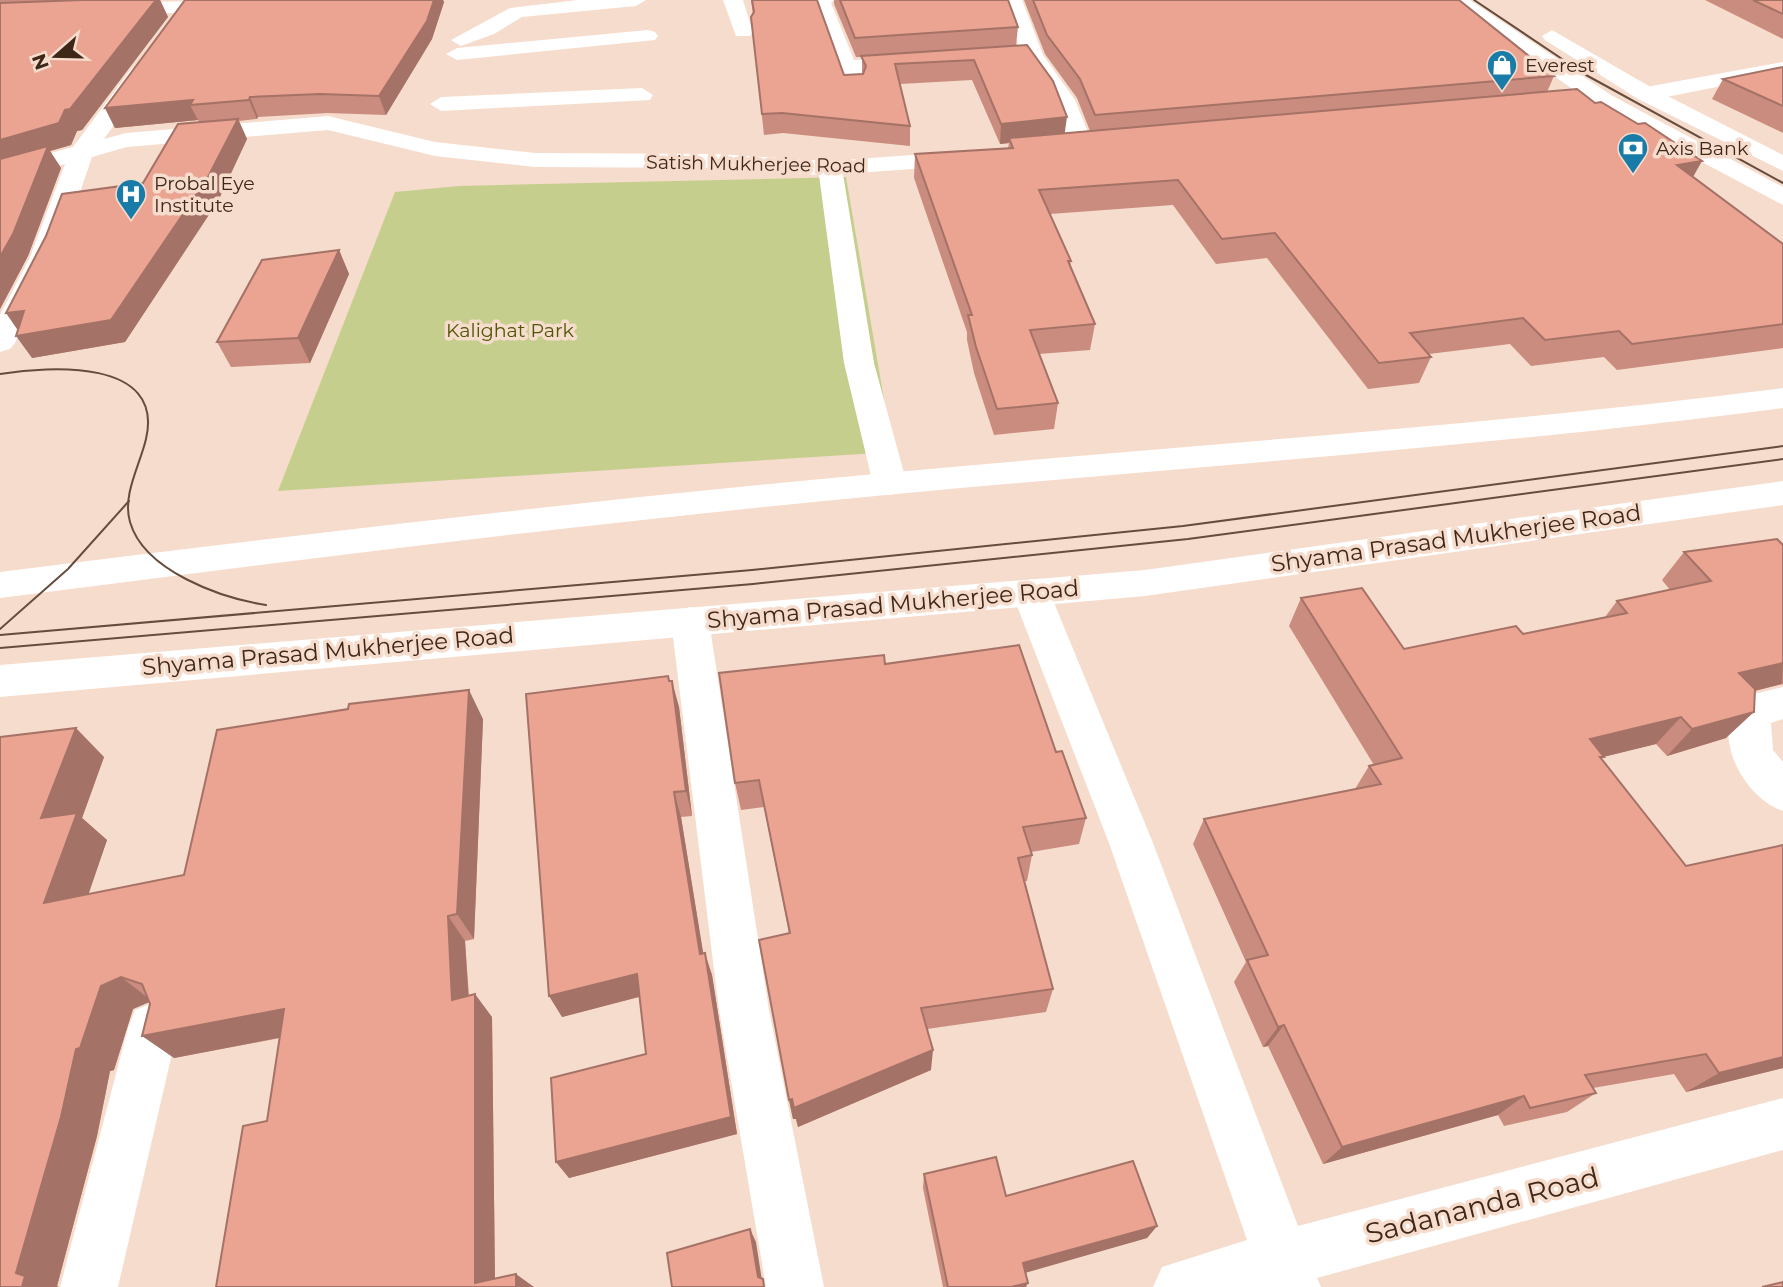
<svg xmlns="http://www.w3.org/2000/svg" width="1783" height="1287" font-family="Montserrat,sans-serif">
<rect width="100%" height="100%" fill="#f6dccc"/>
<path fill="#c6ce8e" d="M846,177L893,452L278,491L395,192L459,186Z"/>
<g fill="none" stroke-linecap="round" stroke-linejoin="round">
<g fill="#fff" fill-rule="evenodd">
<path d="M236,0L242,5L232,11L111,15L101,9L111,3Z"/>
<path d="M578,0H646L636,6L522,17L494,34L461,46L451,40L510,8Z"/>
<path d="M723,0H743L753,32L750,36H736Z"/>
<path d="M813,0H834L831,3L854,60L915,57L926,63L915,69L858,73L864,87L861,92H845Z"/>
<path d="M1002,0H1022L1043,55L1075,100L1094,147L1090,152H1074L1070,147L1053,100L1022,55Z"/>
<path d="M648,30L655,32L658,36L655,40L457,60L446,54L457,48Z"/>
<path d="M1783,62V74L1646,101L1635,94L1646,87Z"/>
<path d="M140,67L151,73L104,139L126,133L328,116L435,142L535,153L718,154L830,161L967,151L976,153L979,158L976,163L967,165L843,174L874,363L907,484L902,492L890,495L878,492L873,484L844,363L819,175L718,168L535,167L435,156L328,130L127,147L92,157L58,257L15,343L10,349L0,352V315L30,257L65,164L0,182V167L73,147L132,68Z"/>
<path d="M642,88L653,95L650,100L441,111L430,104L441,97Z"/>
<path d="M1031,579L1044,583L1050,593L1153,843L1298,1226L1783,1098V1150L1317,1278L1321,1287H1153L1162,1267L1247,1240L1109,843L1012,593L1018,583Z"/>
<path d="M690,607L703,611L709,621L769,1010L824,1287H766L719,1010L671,621L677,611Z"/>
<path d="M1783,687V719L1771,723L1773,750L1783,762V811C1750,800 1721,754 1730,718C1732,709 1740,702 1746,696Z"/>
<path d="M153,1003L171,1010L178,1028L118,1287H60L128,1028L135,1010Z"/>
</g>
<g fill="#fff" fill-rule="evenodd">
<path d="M1447,0H1470L1611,95L1783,187V205L1595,105Z"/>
<path d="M1552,30L1654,89L1783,155V171L1638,99L1545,40L1542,36Z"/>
<path d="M1783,388V408C1485,447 1185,467 886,495C590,523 295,560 0,598V572C295,535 590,500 886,473C1185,445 1485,426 1783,388Z"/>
<path d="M1783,481V505L1145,596L0,697V665L1145,570Z"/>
</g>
<g stroke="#654c3c" stroke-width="2">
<path d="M1474,0L1586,75L1783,183"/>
<path d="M0,374C49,366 165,358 146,439C140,465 122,495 130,522C144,571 221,598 266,605"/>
<path d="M0,629L68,569L129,501"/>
<path d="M0,635L752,570L1183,526L1783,446"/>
<path d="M0,648L753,584L1188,539L1783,459"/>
</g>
</g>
<g fill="#ca8c7e">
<path d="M0,0H160L168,17L82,130L77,131L71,145L50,151L61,168L28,256L0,309Z"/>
<path d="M185,0H443L444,2L432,39L386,115L328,113L258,117L257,119L239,121L247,139L218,201L125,342L32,358L143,183L199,122L198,120L115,128L105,108Z"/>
<path d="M751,0H817L844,75L862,74V57H856L834,4V0H1008L1018,27L1016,46L1065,133L1090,131L1077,98L1045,54L1024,0H1459L1554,76L1547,92L1693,176L1783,244V348L1617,370L1604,357L1531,366L1510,344L1429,354L1431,357L1419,383L1368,389L1267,258L1216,264L1173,205L1050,214L1071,261L1070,267L1095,324L1090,350L1039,354L1058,403L1054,429L994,435L974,373L967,340V332L914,178L915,154L1008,148L1009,143L1000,144L972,80L900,84L910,126V146L783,133L764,135L751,17L753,14Z"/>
<path d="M1705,0H1783V39Z"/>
<path d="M1783,67V133L1712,99L1723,79Z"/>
<path d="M339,250L349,274L310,363L231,367L217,342Z"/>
<path d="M1783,545V685L1782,684L1755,691L1726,738L1667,756L1656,744L1603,757L1601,759L1686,866L1783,845V1068L1686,1092L1674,1074L1593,1088L1596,1093L1567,1112L1504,1126L1498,1115L1323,1164L1268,1046L1263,1047L1234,982L1246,962L1193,844L1204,819L1355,789L1369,766L1374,765L1289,626L1301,598L1404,649L1523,634L1605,617L1617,601L1670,590L1662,580L1684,552Z"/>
<path d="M885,664L1056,752L1086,818L1079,844L1031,852L1032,855L1027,881H1025L1053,989L1046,1012L927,1029L931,1070L798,1127L796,1119H793L789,1100V933L764,807L741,810L735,783Z"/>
<path d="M670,681L679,707L692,816L681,817L703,954L712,975L737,1134L569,1178L556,1162L646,1054L639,997L562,1017Z"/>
<path d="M483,719L474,939L465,941L469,996L492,1017L495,1279L534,1287H216L267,1121L280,1038L174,1058L149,1002L133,1009L114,1070L110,1071L97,1136L57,1286L0,1287V737L104,757L82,818L107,840L88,894L184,875Z"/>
<path d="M924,1174L1006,1196L1157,1226L1147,1238L1025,1272L1026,1287H943L923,1188Z"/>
</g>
<g fill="#a47266">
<path d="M156,0H160L168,17L82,130L77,131L71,145L50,151L61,168L28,256L0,309V140L65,110Z"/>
<path d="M434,0H443L444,2L432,39L386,115L379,96Z"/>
<path d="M250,97L258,117L257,119L249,100Z"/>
<path d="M193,100L190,105L198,120L115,128L105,108Z"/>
<path d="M1067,117L1064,138H1009V143L1000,144L1001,124Z"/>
<path d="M238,119L247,139L218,201L125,342L32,358L16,336L21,335L6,313Z"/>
<path d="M1702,161L1688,186L1677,165Z"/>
<path d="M339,250L349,274L310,363L298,338Z"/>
<path d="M1783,663L1782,684L1713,701L1739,673Z"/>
<path d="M672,681L679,707L692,816L686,791Z"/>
<path d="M469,690L483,719L474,939L457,914Z"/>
<path d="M1754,712L1726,738L1667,756L1692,729Z"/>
<path d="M1681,717L1656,744L1603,757L1580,783L1590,739Z"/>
<path d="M76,728L104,757L82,818L107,840L77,928L44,903L41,818Z"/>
<path d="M674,792L681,817L707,976L700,954Z"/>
<path d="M448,916L465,941L470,1023L452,1000Z"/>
<path d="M705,953L712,975L737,1134L569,1178L556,1162L731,1117Z"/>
<path d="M637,974L646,995L562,1017L549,996Z"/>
<path d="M121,977L152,1001L133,1009L114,1070L110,1071L97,1136L57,1286L59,1287H22L16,1273L76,1049L101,986Z"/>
<path d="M475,994L492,1017L495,1287L475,1283Z"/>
<path d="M284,1009L309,1032L174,1058L142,1036Z"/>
<path d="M1284,1025L1268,1046L1263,1047L1278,1027Z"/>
<path d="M933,1050L931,1070L798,1127L796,1119H793L789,1100Z"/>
<path d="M1783,1057V1068L1686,1092L1719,1073Z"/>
<path d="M1524,1096L1498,1115L1323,1164L1342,1147Z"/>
<path d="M1157,1226L1147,1238L1018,1275L1023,1263Z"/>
<path d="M750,1229L756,1242L763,1287L758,1277Z"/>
<path d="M516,1274L534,1287H516Z"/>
<path d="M1028,1283L1026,1287H1011Z"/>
</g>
<g fill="#eba392" stroke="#a47266" stroke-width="2">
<path d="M82,0H156L70,109L65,110L59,123L0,140V3Z"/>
<path d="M185,0H434L427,21L379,96L320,94L250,97L249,100L190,105L193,100L105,108Z"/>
<path d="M752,0H817L844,75L863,74L866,66L861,56L1027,45L1053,81L1067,117L1001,124L974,60L895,64L910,126L782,113L762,114L751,17L754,12Z"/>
<path d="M840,0H1008L1018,27L855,38Z"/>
<path d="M1033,0H1459L1554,76L1095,115L1080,79L1047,35Z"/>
<path d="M1753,0H1783V14Z"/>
<path d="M1783,67V106L1723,79Z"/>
<path d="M1577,89L1595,103L1601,102L1638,124L1645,123L1702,161L1677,165L1783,244V324L1632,344L1619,331L1545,340L1523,318L1410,333L1431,357L1379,363L1275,233L1222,239L1178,180L1039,190L1071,261H1068L1095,324L1030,330L1058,403L997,409L976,347L968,315H972L915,154L1013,148L1009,138Z"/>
<path d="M238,119L207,179L111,320L16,336L24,311L6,313L46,236L62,194L143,183L178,124Z"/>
<path d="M48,146L13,234L0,257V159Z"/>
<path d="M339,250L298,338L217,342L262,260Z"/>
<path d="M1777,539L1783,545V663L1739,673L1755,689L1754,712L1692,729L1681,717L1590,739L1604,757H1600L1686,866L1783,845V1057L1719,1073L1706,1054L1585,1075L1596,1093L1530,1108L1524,1096L1342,1147L1284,1025L1278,1027L1247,960L1268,955L1204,819L1381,784L1369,766L1402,758L1301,598L1362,588L1404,649L1516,626L1523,634L1627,613L1617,601L1711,581L1684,552Z"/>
<path d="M1019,645L1056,752L1062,751L1086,818L1023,827L1032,855L1018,858L1053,989L921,1008L933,1050L794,1108L792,1099L789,1100L759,940L790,933L759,780L735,783L719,673L884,655L885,664Z"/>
<path d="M668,676L669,681H672L686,791L674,792L700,954L705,953L731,1117L556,1162L551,1078L646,1054L637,974L549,996L526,694Z"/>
<path d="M469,690L457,914L448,916L452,1000L475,994V1283L516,1274V1287H216L243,1126L267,1121L284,1009L142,1036L150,1004L142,984L121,977L101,986L80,1048L76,1049L61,1117L16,1273L25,1276L22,1287H0V737L76,728L41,818L77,813L44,903L184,875L217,730L348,709L349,704Z"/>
<path d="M996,1157L1006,1196L1133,1161L1157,1226L1023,1263L1028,1283L1011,1287H948L924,1174Z"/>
<path d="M750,1229L758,1277L763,1279L764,1287H672L667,1253Z"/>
<path d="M1783,1282V1287H1762Z"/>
</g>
<defs>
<g id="shop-pin" transform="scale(1.575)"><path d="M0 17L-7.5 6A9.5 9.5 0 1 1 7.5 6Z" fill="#197ca8" stroke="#f6dccc"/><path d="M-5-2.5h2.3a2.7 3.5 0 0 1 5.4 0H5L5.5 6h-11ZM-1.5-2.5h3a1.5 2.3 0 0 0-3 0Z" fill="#fff"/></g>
<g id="bank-pin" transform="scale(1.575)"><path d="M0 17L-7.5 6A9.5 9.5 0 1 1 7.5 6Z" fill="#197ca8" stroke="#f6dccc"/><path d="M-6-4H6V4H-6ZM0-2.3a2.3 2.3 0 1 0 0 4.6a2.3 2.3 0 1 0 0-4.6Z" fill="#fff"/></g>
<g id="hospital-pin" transform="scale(1.575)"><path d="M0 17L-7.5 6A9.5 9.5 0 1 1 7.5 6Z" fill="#197ca8" stroke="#f6dccc"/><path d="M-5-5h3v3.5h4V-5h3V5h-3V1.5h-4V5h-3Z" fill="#fff"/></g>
</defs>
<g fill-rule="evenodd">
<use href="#shop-pin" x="1502" y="65"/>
<use href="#bank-pin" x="1633" y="148"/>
<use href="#hospital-pin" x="131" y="194"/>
</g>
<g text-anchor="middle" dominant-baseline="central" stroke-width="7" stroke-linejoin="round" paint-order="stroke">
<g font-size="19" fill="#3f2717" stroke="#f6dccc" text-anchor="start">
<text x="1525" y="65">Everest</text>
<text x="1656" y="148">Axis Bank</text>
<text x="154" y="183">Probal Eye<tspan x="154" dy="22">Institute</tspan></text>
</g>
<g font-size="19" fill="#3f2717" stroke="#f6dccc">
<text transform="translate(756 164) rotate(1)">Satish Mukherjee Road</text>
</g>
<g font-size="19" fill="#515606" stroke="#f6dccc">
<text x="510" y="330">Kalighat Park</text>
</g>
<g font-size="23" fill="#3f2717" stroke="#f6dccc">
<text transform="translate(1456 538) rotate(-8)">Shyama Prasad Mukherjee Road</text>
<text transform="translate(893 604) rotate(-5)">Shyama Prasad Mukherjee Road</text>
<text transform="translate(328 651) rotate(-5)">Shyama Prasad Mukherjee Road</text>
</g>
<g font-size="28" fill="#3f2717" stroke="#f6dccc">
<text transform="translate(1482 1205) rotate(-14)">Sadananda Road</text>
</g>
</g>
<g transform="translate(56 56) rotate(250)" stroke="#f6dccc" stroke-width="5" paint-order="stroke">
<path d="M0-5L12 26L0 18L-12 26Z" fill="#3f2717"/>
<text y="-10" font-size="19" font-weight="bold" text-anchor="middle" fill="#3f2717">N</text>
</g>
</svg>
